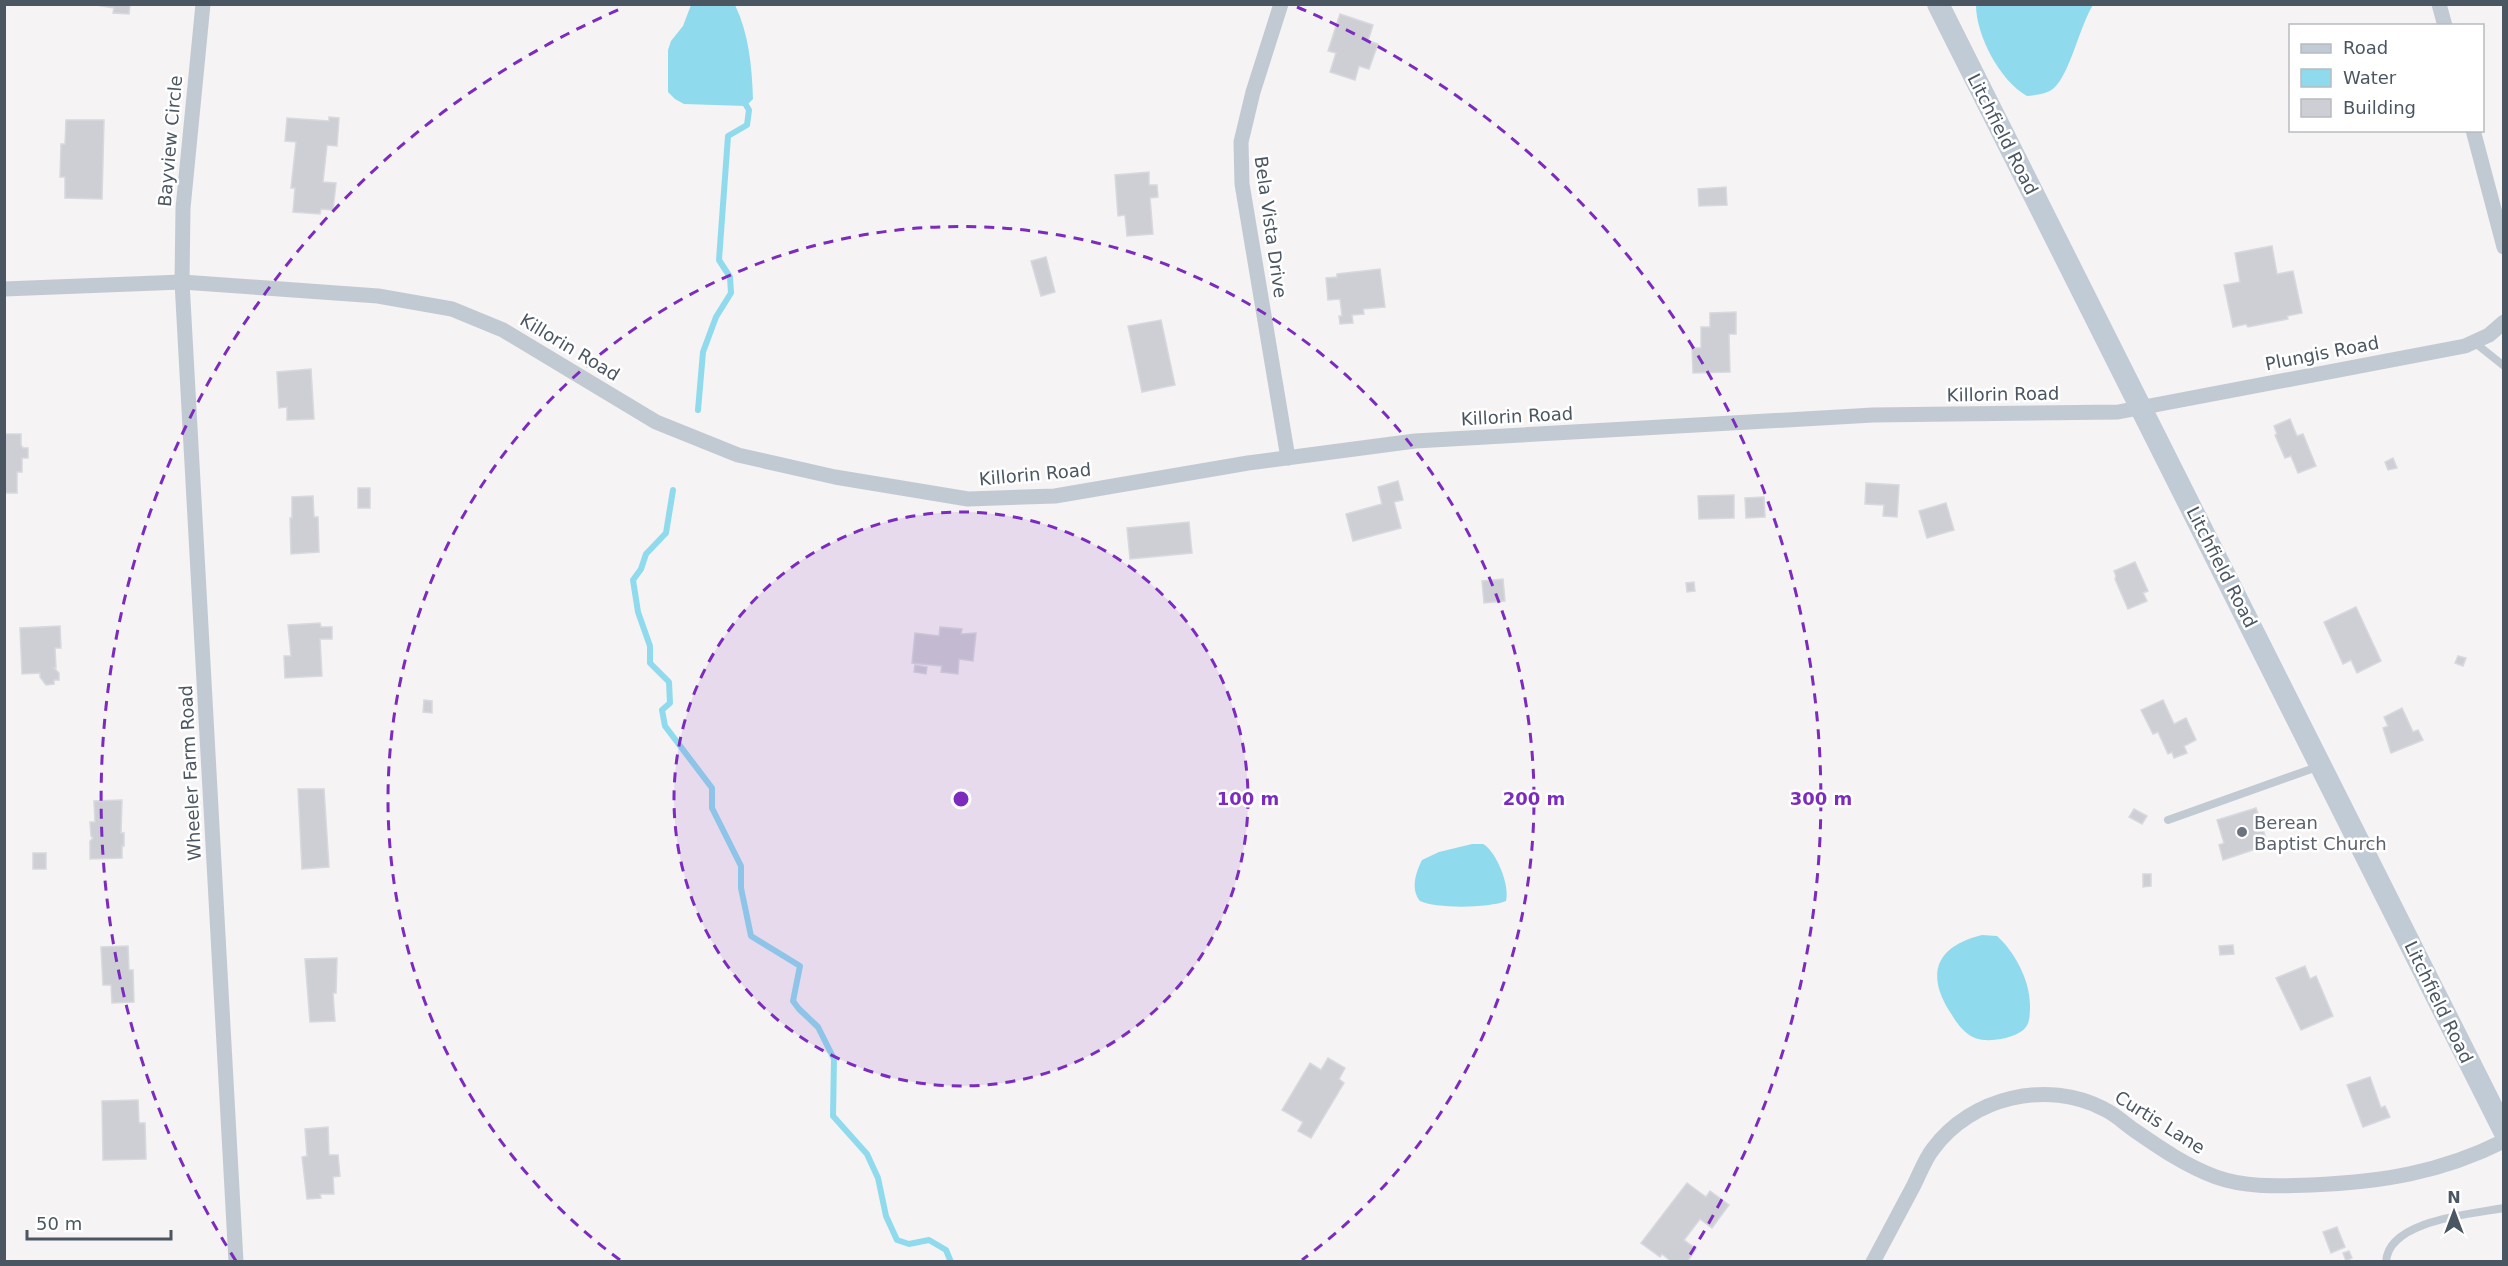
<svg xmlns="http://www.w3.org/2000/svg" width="2508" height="1266" font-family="'DejaVu Sans',sans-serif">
<rect width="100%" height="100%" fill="#f5f3f3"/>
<g fill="#90daee">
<path d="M691,5H735C749,34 752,67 753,99L746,106L684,104L675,99L668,92V50L671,41L683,26Z"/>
<path d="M1976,5V4L2093,5C2080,25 2070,74 2054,88C2047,94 2037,95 2027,96C2000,81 1976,35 1976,5Z"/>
<path d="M1472,844H1483C1496,851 1510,885 1506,901C1490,908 1436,909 1420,901C1410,889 1416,872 1422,860L1439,852Z"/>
<path d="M1982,935L1997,936C2015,952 2030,981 2030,1005C2030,1022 2029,1030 2012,1036C2001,1040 1986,1042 1975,1038C1963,1033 1957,1023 1950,1012C1925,973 1937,946 1982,935Z"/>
</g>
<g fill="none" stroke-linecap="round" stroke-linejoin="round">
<g stroke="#90daee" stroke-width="6">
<path d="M698,410L703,352L716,317L731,293L730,277L719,260L728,136L747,125L749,110L743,100"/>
<path d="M673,490L666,533L646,554L641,569L633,580L638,612L650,646V663L669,682L670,703L662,710L665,726L712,788V808L741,866V888L751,936L800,966L793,1001L799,1009L818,1027L834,1059L833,1116L867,1154L878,1178L886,1216L897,1240L909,1244L929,1240L946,1250L951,1262"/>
</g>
</g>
<g fill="#cdcfd5" stroke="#d7d9de" stroke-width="1.5">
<path d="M90,4H130L129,14L113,13L114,8Z"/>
<path d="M1340,14L1373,25L1368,41L1378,44L1369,69L1359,66L1355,80L1330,72L1336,53L1328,51Z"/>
<path d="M329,117L339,118L337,146L327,145L323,182L336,183L333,210L321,209L320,214L293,212L295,188H291L296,142L285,141L287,118L329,121Z"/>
<path d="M66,120H104L102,199L65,198V177H60L61,144H65Z"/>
<path d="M1149,172V185H1157L1158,197L1150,198L1153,234L1127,236L1125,215L1118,216L1115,175Z"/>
<path d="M1726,187L1727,205L1699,206L1698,189Z"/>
<path d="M2272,246L2277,274L2293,271L2302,313L2287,316L2288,319L2248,327L2246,324L2233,327L2224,285L2240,282L2235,253Z"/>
<path d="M1046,257L1055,292L1041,296L1031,261Z"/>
<path d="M1380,269L1385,307L1363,309L1364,314L1352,315L1353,323L1340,324L1339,316H1342L1340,299L1328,300L1326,278L1337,277V274Z"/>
<path d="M1736,312V334H1729L1730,372L1693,373L1692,348H1701V327H1710V313Z"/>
<path d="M1161,320L1175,385L1142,392L1128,326Z"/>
<path d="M311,369L314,419L287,420V407L279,408L277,372Z"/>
<path d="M2290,419L2297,436L2303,434L2316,466L2298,473L2291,456L2285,458L2275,435L2277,434L2274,426Z"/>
<path d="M4,434H21V445L23,448H28V458H22V472H17V493H4Z"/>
<path d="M2393,458L2397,468L2388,470L2385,462Z"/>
<path d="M1398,481L1403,500L1394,502L1401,528L1353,541L1346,514L1382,504L1378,487Z"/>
<path d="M1866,483L1899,485L1897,517L1883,516L1884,505L1865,504Z"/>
<rect x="358" y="488" width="12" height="20"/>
<path d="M1734,495V518L1699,519L1698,496Z"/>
<path d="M313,496L314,517H318L319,552L291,554L290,518H292V497Z"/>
<path d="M1764,497L1765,517L1746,518L1745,498Z"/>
<path d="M1946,503L1954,530L1927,538L1919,511Z"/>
<path d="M1189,522L1192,553L1130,559L1127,528Z"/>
<path d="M2135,562L2148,591L2143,593L2147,601L2128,609L2115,579L2116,576L2114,571Z"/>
<path d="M1503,579L1505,601L1484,603L1482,581Z"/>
<path d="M1694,582L1695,591L1687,592L1686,583Z"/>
<path d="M2356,607L2381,661L2357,673L2351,660L2343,664L2324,622Z"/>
<path d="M320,623L321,627H332V639H320L322,676L285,678L284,656H291L288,625Z"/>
<path d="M60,626L61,648H55L56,668H54L59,673V680H54V684L46,685L40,677V673L22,674L20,628Z"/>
<path d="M940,627L962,629L961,634L976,633L973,661L959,659L958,674L941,672L942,666L912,663L915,633L939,636Z"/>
<path d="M2458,656L2466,658L2463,666L2455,663Z"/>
<path d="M915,665L927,667L926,674L914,672Z"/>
<path d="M424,700L432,701V713L423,712Z"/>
<path d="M2163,700L2174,724L2186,718L2196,740L2184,746L2187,753L2174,758L2172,752L2168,754L2158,732L2153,734L2141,710Z"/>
<path d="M2402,708L2413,732L2418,730L2423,740L2391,753L2383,728L2388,726L2384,717Z"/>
<path d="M298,789H324L329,867L302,869Z"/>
<path d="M122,800L121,833H124V846H122V858L90,859V841L93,838L91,836L90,822H95L94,801Z"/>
<path d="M2256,808L2268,845L2223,860L2219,845L2224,843L2217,820Z"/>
<path d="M2134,809L2147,816L2142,824L2129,817Z"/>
<rect x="33" y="853" width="13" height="16"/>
<path d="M2143,874H2151V886L2143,887Z"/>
<path d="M2233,945L2234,954L2220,955L2219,946Z"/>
<path d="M128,946L129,970H133L134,1002L112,1003L111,985H103L101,947Z"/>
<path d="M337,958L336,993H333L335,1021L310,1022L305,959Z"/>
<path d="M2305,966L2310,979L2316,976L2333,1016L2301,1030L2276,978Z"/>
<path d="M1328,1058L1345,1068L1339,1079L1344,1083L1311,1138L1298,1131L1303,1122L1282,1110L1310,1063L1321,1070Z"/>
<path d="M2370,1077L2381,1108L2385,1106L2390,1117L2363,1127L2347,1085Z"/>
<path d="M138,1100L139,1123H145L146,1159L103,1160L102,1101Z"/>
<path d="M328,1127L329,1155H338L340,1176L333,1177L334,1194H320L321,1198L307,1199L302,1157L307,1156L305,1129Z"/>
<path d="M1687,1183L1706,1197L1710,1191L1729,1205L1712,1228L1700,1219L1684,1240L1696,1249L1687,1262H1672L1662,1254L1660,1257L1641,1243Z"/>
<path d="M2337,1227L2345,1247L2331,1253L2323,1232Z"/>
<path d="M2349,1251L2352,1258L2346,1261L2343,1253Z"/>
</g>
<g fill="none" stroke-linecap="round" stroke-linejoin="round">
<g stroke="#c1cad2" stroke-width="8">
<path d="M2474,342L2504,366"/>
<path d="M2168,820L2317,767"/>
<path d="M2386,1262C2388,1220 2472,1214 2504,1208"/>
</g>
<g stroke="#c1cad2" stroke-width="15">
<path d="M203,4L183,208L182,282L236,1262"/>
<path d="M1281,4L1253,92L1241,142L1242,184L1288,458"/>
<path d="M2439,4L2445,26"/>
<path d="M2473,130L2504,247"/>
<path d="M4,289L182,282L378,296L452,309L503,330L656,422L738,455L835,477L968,499L1055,496L1248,463L1415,441L1873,415L2118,412L2465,346L2489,335L2504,322"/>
<path d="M1873,1262C1887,1236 1900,1211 1914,1185C1920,1173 1925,1159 1933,1149C1971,1097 2047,1079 2104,1109C2115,1114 2124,1123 2134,1130C2160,1148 2186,1166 2216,1177C2247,1188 2278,1186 2311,1185C2381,1182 2440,1173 2504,1141"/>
</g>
<path stroke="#c1cbd6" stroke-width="22" d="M1938,4L2504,1131"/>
</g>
<circle cx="961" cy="799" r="287" fill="#7b2cbf" fill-opacity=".12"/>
<g fill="none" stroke="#7b2cbf" stroke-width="3" stroke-dasharray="10 8">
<circle cx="961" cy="799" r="287"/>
<path d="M620 1260A573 573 0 1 1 1302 1260"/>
<path d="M236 1261A860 860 0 0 1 625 7M1297 7A860 860 0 0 1 1686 1261"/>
</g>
<circle fill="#6b7280" stroke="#fff" stroke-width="2" cx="2242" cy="832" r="6"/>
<g text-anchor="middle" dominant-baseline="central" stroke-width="5" stroke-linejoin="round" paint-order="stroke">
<g font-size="18" fill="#4a5661" stroke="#fff">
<text transform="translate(2003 134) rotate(63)">Litchfield Road</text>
<text transform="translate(170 141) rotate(-85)">Bayview Circle</text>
<text transform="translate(1271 227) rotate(82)">Bela Vista Drive</text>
<text transform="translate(570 347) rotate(31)">Killorin Road</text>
<text transform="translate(2322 353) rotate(-11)">Plungis Road</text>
<text transform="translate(2003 394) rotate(-1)">Killorin Road</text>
<text transform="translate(1517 416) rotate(-3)">Killorin Road</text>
<text transform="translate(1035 474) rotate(-5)">Killorin Road</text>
<text transform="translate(2222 567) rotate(63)">Litchfield Road</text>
<text transform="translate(190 773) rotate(-93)">Wheeler Farm Road</text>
<text transform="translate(2439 1002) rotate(64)">Litchfield Road</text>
<text transform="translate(2160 1122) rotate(32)">Curtis Lane</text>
</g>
<g font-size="18" fill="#5b616d" stroke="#fff" text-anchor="start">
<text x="2254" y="822">Berean<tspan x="2254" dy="21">Baptist Church</tspan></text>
</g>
</g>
<circle cx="961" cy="799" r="9" fill="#7b2cbf" stroke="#fff" stroke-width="3"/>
<g font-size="18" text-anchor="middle" font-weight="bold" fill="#7b2cbf" stroke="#fff" stroke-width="5" stroke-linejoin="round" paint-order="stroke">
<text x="1248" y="805">100 m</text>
<text x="1534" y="805">200 m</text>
<text x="1821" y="805">300 m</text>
</g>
<rect width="2508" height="1266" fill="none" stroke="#4a5661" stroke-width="12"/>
<rect x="2289" y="24" width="195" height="108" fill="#ffffff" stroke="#b7bbc0" stroke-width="1.5"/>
<rect x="2301" y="44" width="30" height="9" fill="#c1cbd6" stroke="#b7bbc0" stroke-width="1.5"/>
<text x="2343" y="54" font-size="18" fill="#4a5661">Road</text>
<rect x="2301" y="69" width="30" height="18" fill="#90daee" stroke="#b7bbc0" stroke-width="1.5"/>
<text x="2343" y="84" font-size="18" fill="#4a5661">Water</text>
<rect x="2301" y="99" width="30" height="18" fill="#cdcfd5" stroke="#b7bbc0" stroke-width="1.5"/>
<text x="2343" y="114" font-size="18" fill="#4a5661">Building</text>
<g transform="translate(2454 1212)" stroke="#ffffff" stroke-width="4.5" paint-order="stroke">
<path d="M0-4.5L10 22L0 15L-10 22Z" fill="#4a5661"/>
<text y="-9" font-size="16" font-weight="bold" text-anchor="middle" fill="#4a5661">N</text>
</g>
<path d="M27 1230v9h144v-9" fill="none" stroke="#4a5661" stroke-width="3"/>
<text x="36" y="1230" font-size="18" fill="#4a5661" stroke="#ffffff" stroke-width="4.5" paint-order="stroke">50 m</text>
</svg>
